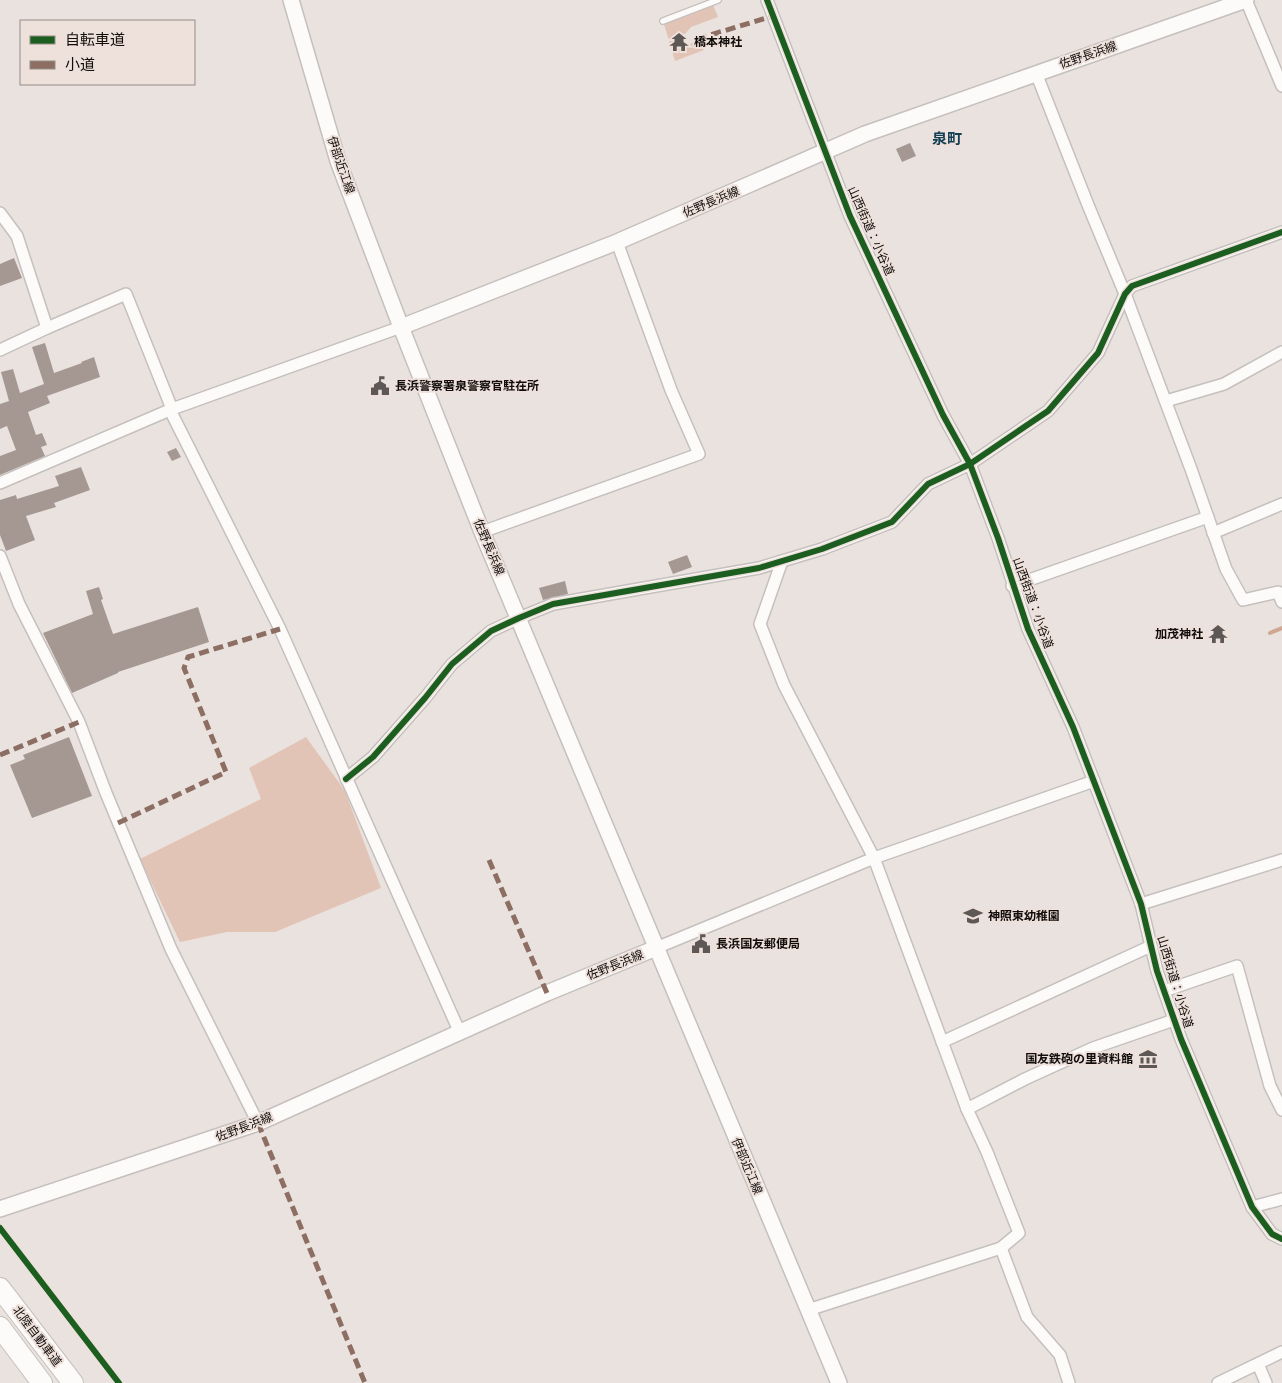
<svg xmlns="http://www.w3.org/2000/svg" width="1282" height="1383" font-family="Figtree,'Noto Sans JP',sans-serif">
<rect width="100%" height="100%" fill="#eae2de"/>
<g fill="#e1c4b5">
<path d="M713,5L718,17L691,27L686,33L674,39L677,48L699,41L704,50L675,61L664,24Z"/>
<path d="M306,737L345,791L381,888L275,932H227L180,942L140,859L261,799L249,768Z"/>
</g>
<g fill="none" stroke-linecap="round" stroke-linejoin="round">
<path stroke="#cfa792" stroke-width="4" d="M1270,633L1282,628"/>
</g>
<g fill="#a59892">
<path d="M910,143L916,156L902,162L896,149Z"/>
<path d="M14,258L22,278L0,286V264Z"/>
<path d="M45,343L54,373L82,363L81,362L94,357L100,377L47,396L50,403L28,412L36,435L42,433L47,445L41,447L45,456L0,475V456L16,450L7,426L0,429V404L9,401L1,372L13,369L20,393L44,384L32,347Z"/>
<path d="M176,448L181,457L172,461L167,452Z"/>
<path d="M81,467L90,490L54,503L56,507L26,516L35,540L6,551L0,535V500L16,495L17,499L59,486L55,476Z"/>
<path d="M687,555L692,567L673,574L668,562Z"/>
<path d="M565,581L568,594L543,600L539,588Z"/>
<path d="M99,587L103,599L101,600L113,634L198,607L209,642L118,672V673L72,693L43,633L93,614L86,591Z"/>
<path d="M69,737L92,796L32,818L10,765L25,759L23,755Z"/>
</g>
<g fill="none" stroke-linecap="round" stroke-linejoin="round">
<g stroke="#c5c0bd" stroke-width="8">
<path id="service" d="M663,21L718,0"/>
</g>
<g stroke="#c5c0bd" stroke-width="14">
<g id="minor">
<path d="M767,0L850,216L943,415L970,464L998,538L1028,629L1073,727L1141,904L1157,971L1181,1039L1252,1207L1272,1234L1282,1239"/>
<path d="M1246,0L1282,86"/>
<path d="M1036,73L1088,205L1125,294L1191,469L1226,569L1243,600L1278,592L1282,602"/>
<path d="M0,213L17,236L47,328L126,294L172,409"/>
<path d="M0,350L47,328"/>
<path d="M1166,401L1224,384L1282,352"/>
<path d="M170,410L280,629L460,1033"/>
<path d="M0,483L172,409L401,327"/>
<path d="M482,532L699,454L671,390L617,242"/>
<path d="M1213,533L1282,504"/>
<path d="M0,556L19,604L79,722L106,793L171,949L258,1123"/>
<path d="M782,561L760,624L784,685L874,858L967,1109L987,1152L1019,1233L1001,1248L808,1310"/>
<path d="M1012,586L1208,517"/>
<path d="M346,779L373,757L425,698L452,664L491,631L519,618L553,604L759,568L822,549L892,522L928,484L970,464L1048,411L1098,353L1125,294L1132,286L1282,232"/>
<path d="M1141,904L1282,860"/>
<path d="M656,948L874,858L1094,781"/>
<path d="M1164,991L1237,966L1270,1086L1282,1110"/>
<path d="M942,1042L1151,946"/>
<path d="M967,1109L1025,1079L1093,1048L1174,1020"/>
<path d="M1252,1207L1282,1199"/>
<path d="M1001,1248L1027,1317L1060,1355L1069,1383"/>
<path d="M1258,1364L1266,1383"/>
<path d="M1218,1383L1282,1352"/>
</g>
</g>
<g stroke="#c5c0bd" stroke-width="18">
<g id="secondary">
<path d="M291,0L338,161L401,327L482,532L839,1383"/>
<path d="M401,327L617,242L865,134L1246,0"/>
<path d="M0,1209L258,1123L547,993L656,948"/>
</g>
</g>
<g stroke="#c5c0bd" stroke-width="22">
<g id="motorway">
<path d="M0,1288L73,1383"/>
<path d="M0,1327L42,1383"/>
</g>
</g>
<use href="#service" stroke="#fcfbfa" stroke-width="5.5"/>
<use href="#minor" stroke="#fcfbfa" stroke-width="11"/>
<use href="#secondary" stroke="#fcfbfa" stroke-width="15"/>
<use href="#motorway" stroke="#fcfbfa" stroke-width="20"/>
<g stroke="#8d6e63" stroke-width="5" stroke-dasharray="10 5" stroke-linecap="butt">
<path d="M697,39L773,16"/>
<path d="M0,755L79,722"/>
<path d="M118,823L226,772L184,668L188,657L280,629"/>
<path d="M489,860L547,993"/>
<path d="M258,1123L365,1383"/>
</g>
<g stroke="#eee0da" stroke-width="9">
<g id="cycleway">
<path d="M767,0L850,216L943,415L970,464L998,538L1028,629L1073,727L1141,904L1157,971L1181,1039L1252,1207L1272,1234L1282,1239"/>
<path d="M346,779L373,757L425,698L452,664L491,631L519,618L553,604L759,568L822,549L892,522L928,484L970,464L1048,411L1098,353L1125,294L1132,286L1282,232"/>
<path d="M0,1228L119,1383"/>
</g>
</g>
<use href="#cycleway" stroke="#1b5e20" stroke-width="6"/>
</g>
<defs>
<g id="temple-bare" transform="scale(1.5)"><path d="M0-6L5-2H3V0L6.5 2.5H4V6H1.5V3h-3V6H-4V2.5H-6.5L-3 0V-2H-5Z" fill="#5d5855" stroke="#eee0da" stroke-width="2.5" paint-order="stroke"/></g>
<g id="civic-bare" transform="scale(1.5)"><path d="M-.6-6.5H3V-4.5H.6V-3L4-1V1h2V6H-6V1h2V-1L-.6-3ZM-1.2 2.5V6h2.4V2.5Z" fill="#5d5855" stroke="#eee0da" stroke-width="2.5" paint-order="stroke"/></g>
<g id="school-bare" transform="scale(1.5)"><path d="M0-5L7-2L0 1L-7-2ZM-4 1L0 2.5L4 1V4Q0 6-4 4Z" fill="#5d5855" stroke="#eee0da" stroke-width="2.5" paint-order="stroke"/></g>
<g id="museum-bare" transform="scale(1.5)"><path d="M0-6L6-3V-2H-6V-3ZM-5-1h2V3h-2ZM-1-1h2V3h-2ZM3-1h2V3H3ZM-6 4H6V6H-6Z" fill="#5d5855" stroke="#eee0da" stroke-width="2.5" paint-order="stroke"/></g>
</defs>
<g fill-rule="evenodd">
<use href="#temple-bare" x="679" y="42"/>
<use href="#civic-bare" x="380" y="386"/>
<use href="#temple-bare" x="1218" y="634"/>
<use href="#school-bare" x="973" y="916"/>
<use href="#civic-bare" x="701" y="944"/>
<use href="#museum-bare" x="1148" y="1059"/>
</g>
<g text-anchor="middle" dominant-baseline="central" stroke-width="4" stroke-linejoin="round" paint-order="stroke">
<g font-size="12" font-weight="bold" fill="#110d0b" stroke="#eee0da" text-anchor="start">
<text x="694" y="42">橋本神社</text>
<text x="395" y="386">長浜警察署泉警察官駐在所</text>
<text x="1203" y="634" text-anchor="end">加茂神社</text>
<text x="988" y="916">神照東幼稚園</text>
<text x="716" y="944">長浜国友郵便局</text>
<text x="1133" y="1059" text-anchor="end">国友鉄砲の里資料館</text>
</g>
<g font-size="12" fill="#110d0b" stroke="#eee0da">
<text transform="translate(1088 55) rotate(-19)">佐野長浜線</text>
<text transform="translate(341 165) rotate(71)">伊部近江線</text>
<text transform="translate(711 202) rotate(-23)">佐野長浜線</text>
<text transform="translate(871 231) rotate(66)">山西街道：小谷道</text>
<text transform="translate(489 547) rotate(67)">佐野長浜線</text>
<text transform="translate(1033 603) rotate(70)">山西街道：小谷道</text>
<text transform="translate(615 965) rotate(-22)">佐野長浜線</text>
<text transform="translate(1175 982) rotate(73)">山西街道：小谷道</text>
<text transform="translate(244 1127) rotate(-21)">佐野長浜線</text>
<text transform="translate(747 1166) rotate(67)">伊部近江線</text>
<text transform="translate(37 1336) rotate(53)">北陸自動車道</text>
</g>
<g font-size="15" font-weight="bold" fill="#134055" stroke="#eee0da">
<text x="947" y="139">泉町</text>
</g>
</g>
<rect x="20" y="20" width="175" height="65" fill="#eee0da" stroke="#968c87"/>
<rect x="30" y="36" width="25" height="8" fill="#1b5e20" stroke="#968c87"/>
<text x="65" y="45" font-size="15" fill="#110d0b">自転車道</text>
<rect x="30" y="61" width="25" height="8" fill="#8d6e63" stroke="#968c87"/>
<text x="65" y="70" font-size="15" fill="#110d0b">小道</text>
</svg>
